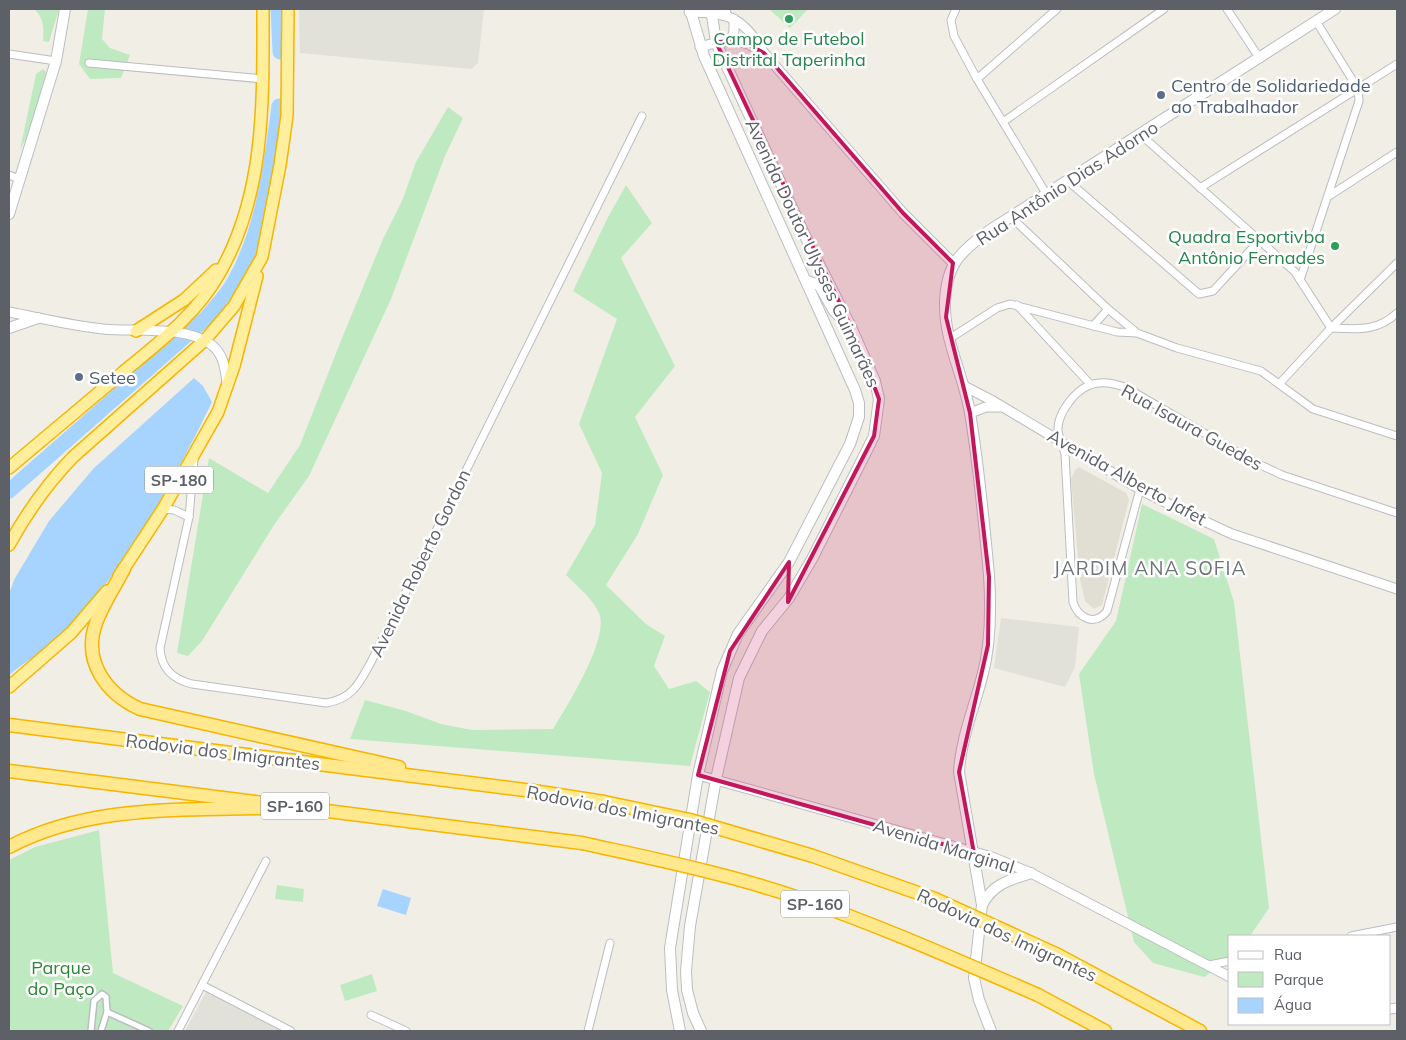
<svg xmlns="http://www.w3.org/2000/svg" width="1406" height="1040" font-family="Mulish,sans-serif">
<rect width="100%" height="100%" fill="#f1efe5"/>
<g fill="#e1e0d9">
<path d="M299,9H484L478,63L471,69L300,53Z"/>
<path d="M1001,618L1079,627L1075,667L1065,687L994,668Z"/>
<path d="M206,992L282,1031H185Z"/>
</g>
<path fill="#e1ded4" d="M1079,467L1126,493L1129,500L1102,605L1094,609L1085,601L1080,579L1071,479L1075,470Z"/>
<g fill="#bfeac1">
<path d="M34,9H59L49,42L43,41C44,30 44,17 34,9Z"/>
<path d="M88,9H105L102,39L110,48L130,55L121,78L90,79L79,64Z"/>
<path d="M769,9H808L790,28Z"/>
<path d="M43,69L47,73L46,79L33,124L20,150L36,74Z"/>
<path d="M448,107L463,118L445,156L391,299L309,476L274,525L202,641L188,656L177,653L209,458L268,493L300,445L342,338L383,239L402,201L416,162Z"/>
<path d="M626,185L652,223L621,258L675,366L635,417L663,475L638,534L606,585L646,624L665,636L654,666L669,689L696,681L710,692L690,766L350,739L365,700L406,711L441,724L472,730L553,729C567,706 610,638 599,613C592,598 577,586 566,575L595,525L602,473L579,424L617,319L573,291L607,219Z"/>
<path d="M1142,504L1214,539L1234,602L1269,908L1250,936H1230V958L1204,977L1153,963L1134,942L1094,774L1079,674L1116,621Z"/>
<path d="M99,830L113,973L183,1006L168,1031H9V860L35,847Z"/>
<path d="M277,885L304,889L303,902L275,899Z"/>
<path d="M372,974L377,991L345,1001L340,985Z"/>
</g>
<g fill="#a7d4ff">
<path d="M194,378L203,386L212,402C175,478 119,584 55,640C40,653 24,663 9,675V594L14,580L49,521L94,468Z"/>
<path d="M383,889L411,898L406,915L377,906Z"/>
</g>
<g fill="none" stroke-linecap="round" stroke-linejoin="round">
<g stroke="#a7d4ff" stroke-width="15">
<path d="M278,9L280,52"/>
<path d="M9,491L206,318C215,307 227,295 234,282C264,229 271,165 279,106"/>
</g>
<g stroke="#babdc2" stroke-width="8">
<g id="pedestrian">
<path d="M91,1031L94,1001L102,994L106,997L107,1012L149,1031"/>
<path d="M101,1031L107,1012"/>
</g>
</g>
<g stroke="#babdc2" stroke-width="9">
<g id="minor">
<path d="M956,9L951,20L954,36L977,79L1047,195"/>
<path d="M1227,9L1260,59"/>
<path d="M9,54L56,61"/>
<path d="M89,63L263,79"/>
<path d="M977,79L1057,9"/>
<path d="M1003,122L1164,9"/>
<path d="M1141,135L1295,272L1331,328C1357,329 1377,332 1397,313"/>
<path d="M9,175L19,179"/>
<path d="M1068,181L1199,294L1213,291L1259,241"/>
<path d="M1200,188L1397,64"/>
<path d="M1329,196L1397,152"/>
<path d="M1011,217L1108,309L1137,333L1177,348L1261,371L1313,409L1397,436"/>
<path d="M1300,280L1359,101L1358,89L1316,21"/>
<path d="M1017,305L1090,384"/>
<path d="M1093,326L1108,309"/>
<path d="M949,339L997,308L1010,304L1117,332L1137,333"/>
<path d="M1280,383L1331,328L1397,263"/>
<path d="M194,459L189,517L160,648C161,668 172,679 192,684L326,703C352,699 359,684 371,662L642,116"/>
<path d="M1140,489L1107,611C1095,627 1078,618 1073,602L1065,454C1063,446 1059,438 1058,431C1057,414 1074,391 1090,385C1101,380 1115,384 1125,387L1252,461L1282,475L1397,513"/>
<path d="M163,509L174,510L189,517"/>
<path d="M1351,936L1397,927"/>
<path d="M1209,965L1230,961"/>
<path d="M202,985L291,1031"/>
<path d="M371,1015L406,1031"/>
<path d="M178,1031L266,861"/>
<path d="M588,1031L610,943"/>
</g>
</g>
<g stroke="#babdc2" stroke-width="11">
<g id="tertiary">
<path d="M689,12C729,12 744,18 764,53L903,213L953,263"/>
<path d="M731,41L734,31V19"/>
<path d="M700,47C724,40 740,37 761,51"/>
<path d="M9,312C40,318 72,326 103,329C133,332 185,326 209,343C224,353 225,368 227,383"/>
<path d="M964,386L993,401L1143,491L1191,515L1232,534L1397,589"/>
<path d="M970,413L986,407H1001"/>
<path d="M698,775L992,857L1031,873L1230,977"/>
<path d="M1390,1009L1397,1008"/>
</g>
</g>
<g stroke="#babec4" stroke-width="12">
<g id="secondary">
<path d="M724,9L726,15"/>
<path d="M9,214L56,61L65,9"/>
<path d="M807,281L819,285L834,311L845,322"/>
<path d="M9,328L38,318"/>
<path d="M982,905C993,884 1009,880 1031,873"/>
<path d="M680,1031L672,990L670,948L698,775L722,671L738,634L789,562L850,444L859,417V403L855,390L704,56L690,9"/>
<path d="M701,1031L693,1013L687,990L686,971L690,926L716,779L739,678L762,631L789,598L812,559L865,454L874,436L879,399L875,381L851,327L806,238L722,56L716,42L711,9"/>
<path d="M991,1031L979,1000L974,978L982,905L959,772C961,737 975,706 983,673C991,642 991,606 989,575C984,522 979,466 970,413C964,376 944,341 945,303C946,264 960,252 990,230L1335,9"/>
</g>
</g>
<g stroke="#f6b500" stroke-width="14">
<g id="trunk">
<path d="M136,331L184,300L216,270"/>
<path d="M9,468C46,437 84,405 122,373C157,344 196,315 219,274C266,194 263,98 263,9"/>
<path d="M9,545C27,512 47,484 73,457L205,340L234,306L262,257L280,165L287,116L288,9"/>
<path d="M119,576L163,509L218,412L234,366L257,276"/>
<path d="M9,687L71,633L107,591"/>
</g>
</g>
<g stroke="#f6b500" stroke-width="15">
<g id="motorway">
<path d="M124,569C115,586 103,604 96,623C82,662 107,694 140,709L399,767"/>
<path d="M9,725L533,791L604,802"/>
<path d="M9,771L582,843"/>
<path d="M9,847C86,806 175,810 260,808"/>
<path d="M1058,955L1200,1031"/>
<path d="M1038,995L1105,1031"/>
</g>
</g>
<use href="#pedestrian" stroke="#fff" stroke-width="5"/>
<use href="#minor" stroke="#fff" stroke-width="7"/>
<use href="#tertiary" stroke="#fff" stroke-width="9"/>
<use href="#secondary" stroke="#fff" stroke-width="10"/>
<use href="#trunk" stroke="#ffef9d" stroke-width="11"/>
<use href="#motorway" stroke="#ffe88e" stroke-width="12"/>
<g stroke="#f6b500" stroke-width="15" stroke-linecap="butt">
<g id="motorway-bridge">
<path d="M604,802L690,820L813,856L935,899L1058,955"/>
<path d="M582,843C654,859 729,874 799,898C881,926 959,961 1038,995"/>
</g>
</g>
<use href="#motorway-bridge" stroke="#ffe88e" stroke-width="12"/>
</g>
<path fill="#c2185b" fill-opacity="0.2" stroke="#c2185b" stroke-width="4" stroke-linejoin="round" d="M742,41L764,53L903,213L953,263L946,317L970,413L989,577L988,645L959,772L974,853L698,775L730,651L789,562L788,602L874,436L879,399L851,327L716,42Z"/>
<g fill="#2e9e5b" stroke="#fff" stroke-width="2">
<circle cx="789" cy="19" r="5"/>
<circle cx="1335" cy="246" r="5"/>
</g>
<g fill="#5c6f8a" stroke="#fff" stroke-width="2">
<circle cx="1161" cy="95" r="5"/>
<circle cx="79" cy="377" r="5"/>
</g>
<g text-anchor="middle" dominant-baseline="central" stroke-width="5" stroke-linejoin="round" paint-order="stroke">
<g fill="#fff" stroke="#8e9095" stroke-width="1">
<rect x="145" y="466.5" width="68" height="27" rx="4"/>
<rect x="261" y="792.5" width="68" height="27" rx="4"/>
<rect x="781" y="890.5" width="68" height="27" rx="4"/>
</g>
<g font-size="16" font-weight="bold" fill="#5d6167">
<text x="179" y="480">SP-180</text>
<text x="295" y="806">SP-160</text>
<text x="815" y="904">SP-160</text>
</g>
<g font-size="18" fill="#27864d" stroke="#fff">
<text x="789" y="38">Campo de Futebol<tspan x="789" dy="21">Distrital Taperinha</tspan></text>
<text x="1325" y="236" text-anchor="end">Quadra Esportivba<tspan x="1325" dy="21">Antônio Fernades</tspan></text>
</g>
<g font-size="18" fill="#4e5e75" stroke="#fff" text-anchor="start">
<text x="1171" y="85">Centro de Solidariedade<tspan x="1171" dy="21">ao Trabalhador</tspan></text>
<text x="89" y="377">Setee</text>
</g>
<g font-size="18" fill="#5d6167" stroke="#fff">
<text transform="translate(1067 183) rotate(-33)">Rua Antônio Dias Adorno</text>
<text transform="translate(813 253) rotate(65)">Avenida Doutor Ulysses Guimarães</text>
<text transform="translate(1192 427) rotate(29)">Rua Isaura Guedes</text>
<text transform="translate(1127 477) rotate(29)">Avenida Alberto Jafet</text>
<text transform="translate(420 563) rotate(-64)">Avenida Roberto Gordon</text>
<text transform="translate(223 752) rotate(7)">Rodovia dos Imigrantes</text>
<text transform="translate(623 810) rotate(11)">Rodovia dos Imigrantes</text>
<text transform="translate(944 846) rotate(17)">Avenida Marginal</text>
<text transform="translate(1007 935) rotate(25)">Rodovia dos Imigrantes</text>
</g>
<g font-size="18" fill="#2c8735" stroke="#fff">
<text x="61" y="967">Parque<tspan x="61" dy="21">do Paço</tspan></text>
</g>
<g font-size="19" letter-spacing="1" fill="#6d7379" stroke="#fff">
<text x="1150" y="568">JARDIM ANA SOFIA</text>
</g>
</g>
<rect width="1406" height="1040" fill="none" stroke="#5d6167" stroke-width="20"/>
<rect x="1228" y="935" width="162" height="90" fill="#ffffff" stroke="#bec0c2"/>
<rect x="1238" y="951" width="25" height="8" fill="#ffffff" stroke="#bec0c2"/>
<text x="1274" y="960" font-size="15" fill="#5d6167">Rua</text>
<rect x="1238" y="972" width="25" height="15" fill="#bfeac1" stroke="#bec0c2"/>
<text x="1274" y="985" font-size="15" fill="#5d6167">Parque</text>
<rect x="1238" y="998" width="25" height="15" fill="#a7d4ff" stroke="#bec0c2"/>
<text x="1274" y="1010" font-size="15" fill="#5d6167">Água</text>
</svg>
